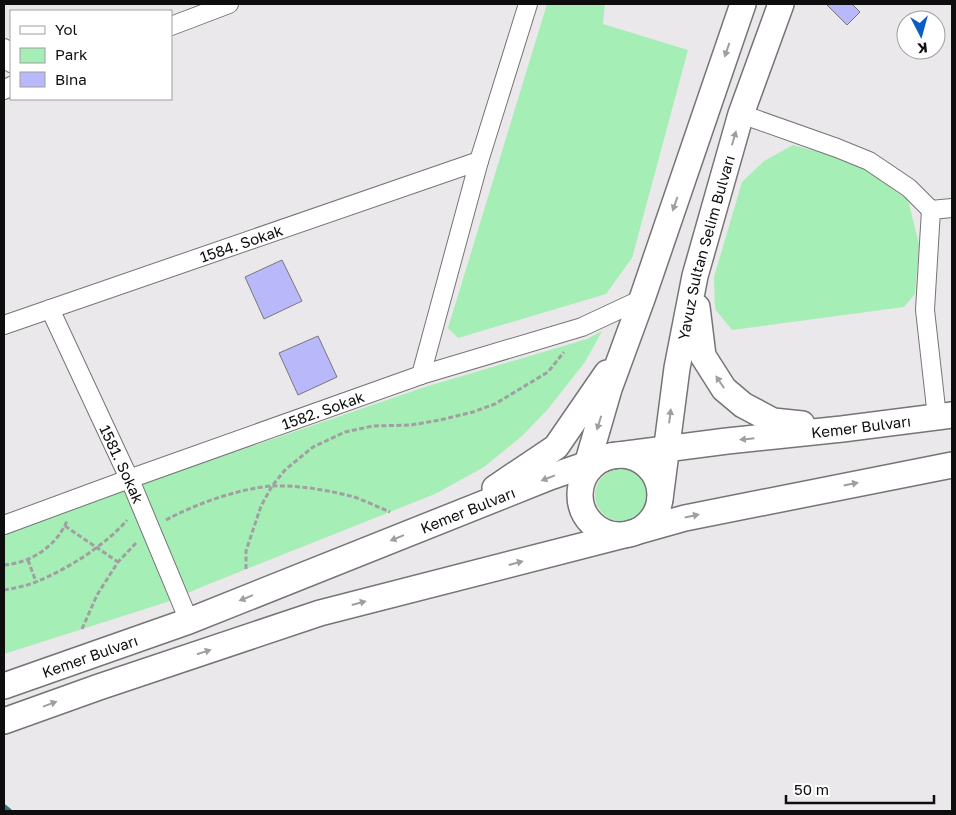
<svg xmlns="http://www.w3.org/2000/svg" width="956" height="815" font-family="'Golos Text',sans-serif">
<rect width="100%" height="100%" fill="#ebe8eb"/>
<g fill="#a5eeb5">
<path d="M547,4H605L603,24L688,50L632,258L606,294L458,338L448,328Z"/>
<path d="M793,145L855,162L908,200L919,244L915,294L904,307L732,330L715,309L714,277L742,182L764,161Z"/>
<path d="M602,331L585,362L548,409L522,436L484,467L435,494L204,586L167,602L4,654V534L133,487L425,387L587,339Z"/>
<circle cx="621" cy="495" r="26"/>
</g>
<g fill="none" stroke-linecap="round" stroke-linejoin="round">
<path stroke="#337a82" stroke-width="5.5" d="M4,807L9,811"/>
</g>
<g fill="#b9b8fa" stroke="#77777a">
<path d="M826,4H852L860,12L847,25Z"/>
<path d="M282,260L302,301L264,319L245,277Z"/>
<path d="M318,336L337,377L298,395L279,353Z"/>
</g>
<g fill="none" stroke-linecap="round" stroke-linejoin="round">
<g stroke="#767476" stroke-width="20">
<g id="minor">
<path d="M171,26L229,4"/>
<path d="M4,48L11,63"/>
<path d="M4,90L11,86"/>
<path d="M741,114L837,148L869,161L909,188L931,210L952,208"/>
<path d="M931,210L925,310L937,417"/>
<path id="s1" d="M50,309L133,487L189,621"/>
<path id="s2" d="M4,325L479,161"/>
<path d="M421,375L479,161L528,4"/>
<path id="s3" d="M4,525L129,479L421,375L582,327L642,299"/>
</g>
</g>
<g stroke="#767476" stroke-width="28">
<g id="secondary">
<path d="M697,307L703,356L724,389L743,405L773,421L802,424"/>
<circle cx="620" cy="495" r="40"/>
<path d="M584,475L609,389L642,299L743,4"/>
<path d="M495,488L556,447L607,373"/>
<path id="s4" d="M660,499L677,368L695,276L741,114L781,4"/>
<path id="s5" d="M4,686L189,621L550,477L611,456L727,441L842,429L952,415"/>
<path d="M4,721L99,687L320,613L628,534L685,518L952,465"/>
</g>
</g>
<g stroke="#a19fa1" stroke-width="3" stroke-dasharray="5 2.5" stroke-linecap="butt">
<path d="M166,520C195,504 238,489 271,486C298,485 328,490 354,497C366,501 378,507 390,512"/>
<path d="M65,526L118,562"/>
<path d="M28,560L36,582"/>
<path d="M4,565C30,563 56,547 67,521"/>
<path d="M246,569V551L261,506L272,486L285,470L313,447L345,432L373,426L411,425L440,420L473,412L495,404L548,372L564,352"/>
<path d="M4,590C15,588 27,586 38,581C66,570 107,544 127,520"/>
<path d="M82,629L97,595L118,562L137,542"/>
</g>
<use href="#minor" stroke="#fff" stroke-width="18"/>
<use href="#secondary" stroke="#fff" stroke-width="25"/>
</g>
<defs><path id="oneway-solid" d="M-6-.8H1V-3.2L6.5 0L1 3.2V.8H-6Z" transform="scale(1.25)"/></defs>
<g fill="#9f9f9f">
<use href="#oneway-solid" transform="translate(727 50) rotate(109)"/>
<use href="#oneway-solid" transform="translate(734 138) rotate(-74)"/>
<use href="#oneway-solid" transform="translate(675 204) rotate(109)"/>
<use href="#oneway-solid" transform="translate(720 382) rotate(-124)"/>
<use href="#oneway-solid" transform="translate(670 416) rotate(-83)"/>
<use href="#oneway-solid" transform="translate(599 423) rotate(107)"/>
<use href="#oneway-solid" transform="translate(747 439) rotate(174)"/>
<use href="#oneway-solid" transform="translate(548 478) rotate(159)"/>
<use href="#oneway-solid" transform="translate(851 484) rotate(-11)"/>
<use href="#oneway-solid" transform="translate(692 516) rotate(-12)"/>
<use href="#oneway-solid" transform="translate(397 538) rotate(158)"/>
<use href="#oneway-solid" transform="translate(516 563) rotate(-15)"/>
<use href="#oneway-solid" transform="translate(246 598) rotate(158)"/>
<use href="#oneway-solid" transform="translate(359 603) rotate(-15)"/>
<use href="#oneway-solid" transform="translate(204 652) rotate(-18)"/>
<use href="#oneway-solid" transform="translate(50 704) rotate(-20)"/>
</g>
<g text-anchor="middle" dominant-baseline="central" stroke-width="4" stroke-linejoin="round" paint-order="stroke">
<g font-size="15" fill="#0f0e0f" stroke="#fff">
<text stroke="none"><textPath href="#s2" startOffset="251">1584. Sokak</textPath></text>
<text stroke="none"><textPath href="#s4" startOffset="256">Yavuz Sultan Selim Bulvarı</textPath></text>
<text stroke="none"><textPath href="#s3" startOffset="339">1582. Sokak</textPath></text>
<text stroke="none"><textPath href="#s5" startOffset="901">Kemer Bulvarı</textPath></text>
<text stroke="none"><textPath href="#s1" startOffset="171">1581. Sokak</textPath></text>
<text stroke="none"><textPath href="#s5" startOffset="496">Kemer Bulvarı</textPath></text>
<text stroke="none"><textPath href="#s5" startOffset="91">Kemer Bulvarı</textPath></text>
</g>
</g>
<rect width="956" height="815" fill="none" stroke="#0f0e0f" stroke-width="10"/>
<rect x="10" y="10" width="162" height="90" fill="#ffffff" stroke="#9f9f9f"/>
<rect x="20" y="26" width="25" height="8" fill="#ffffff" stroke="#9f9f9f"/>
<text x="55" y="35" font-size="15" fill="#0f0e0f">Yol</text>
<rect x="20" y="48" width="25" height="15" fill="#a5eeb5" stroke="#9f9f9f"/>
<text x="55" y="60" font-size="15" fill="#0f0e0f">Park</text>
<rect x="20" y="72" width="25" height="15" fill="#b9b8fa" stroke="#9f9f9f"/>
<text x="55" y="85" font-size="15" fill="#0f0e0f">Bina</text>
<g transform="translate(921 35) rotate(174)"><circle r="24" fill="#ffffff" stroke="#9f9f9f"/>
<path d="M0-4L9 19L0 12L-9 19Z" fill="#0b5cc5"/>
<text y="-8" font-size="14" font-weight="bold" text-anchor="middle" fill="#0f0e0f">K</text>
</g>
<path d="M786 795v8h148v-8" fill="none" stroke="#0f0e0f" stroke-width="2.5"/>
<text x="794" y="795" font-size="15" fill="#0f0e0f" stroke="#ffffff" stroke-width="4" paint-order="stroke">50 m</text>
</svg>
